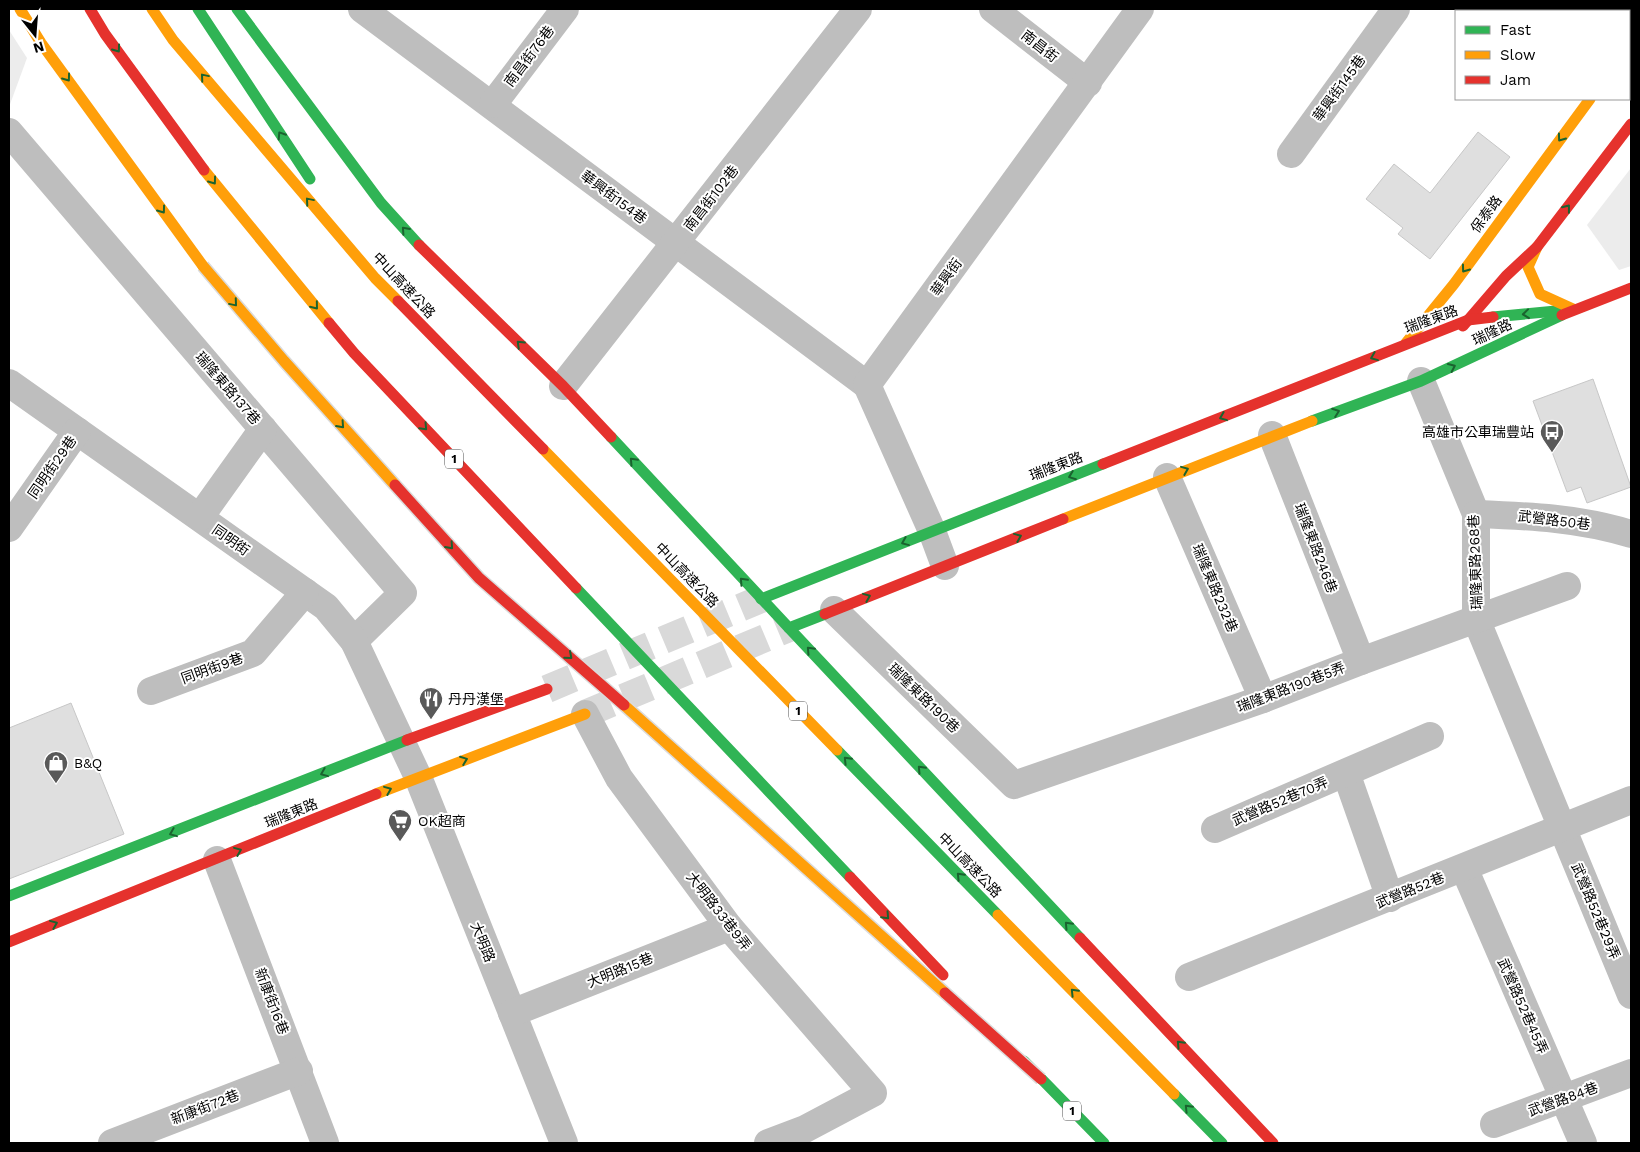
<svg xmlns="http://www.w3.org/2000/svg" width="1640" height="1152" font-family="'Work Sans','Noto Sans TC',sans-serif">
<rect width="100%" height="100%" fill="#fff"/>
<g fill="#ececec">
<path d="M9,30L27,58L9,107Z"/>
<path d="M1631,168V266L1619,270L1587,225Z"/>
</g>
<g fill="#dfdfdf" stroke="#c7c7c7">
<path d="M1478,132L1510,157L1430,259L1398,234L1403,228L1366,199L1394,164L1430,193Z"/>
<path d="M1593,379L1631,487L1587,503L1581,487L1567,492L1533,401Z"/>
<path d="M71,703L124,834L9,879V728Z"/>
</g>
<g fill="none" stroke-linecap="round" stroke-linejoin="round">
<g stroke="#d9d9d9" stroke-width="28" stroke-dasharray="28 14" stroke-linecap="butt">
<path d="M547,689L761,599"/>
<path d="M585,714L789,628"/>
</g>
<g stroke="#bebebe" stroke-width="28">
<path d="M362,9L867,385"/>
<path d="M993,9L1088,83"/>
<path d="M493,104L565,9"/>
<path d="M9,132L403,593L354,641"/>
<path d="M1291,154L1396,9"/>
<path d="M1421,381L1476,514V619L1631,995"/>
<path d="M9,383L326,607L354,641L418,777L564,1143"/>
<path d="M563,386L858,9"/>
<path d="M1272,435L1361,661"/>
<path d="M1167,477L1263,699"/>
<path d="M1476,514C1529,516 1580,518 1631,534"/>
<path d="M200,517L263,429"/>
<path d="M9,528L77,431"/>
<path d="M945,566L932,531L867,385L1140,9"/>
<path d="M834,610L1014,785L1263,699L1361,661L1567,586"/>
<path d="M151,691L253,653L305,592"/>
<path d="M585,714L619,778L729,927L873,1093L805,1129L768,1143"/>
<path d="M1346,773L1390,898"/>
<path d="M1215,829L1430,736"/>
<path d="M217,860L325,1143"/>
<path d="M1464,868L1583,1143"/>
<path d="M1189,977L1631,800"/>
<path d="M512,1013L729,927"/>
<path d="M1494,1124L1631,1073"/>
<path d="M112,1143L299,1071"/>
</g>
<g stroke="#30b455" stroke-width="11">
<path d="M198,9L310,179"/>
<path d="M237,9L381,203L419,245"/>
<path d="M1493,317L1556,311"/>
<path d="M1312,421L1421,381L1562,315"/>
<path d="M611,437L789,628L825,614"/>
<path d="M576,588L850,877"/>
<path d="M761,599L1103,464"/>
<path d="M789,628L1080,938"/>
<path d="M837,750L998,915"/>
<path d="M9,896L407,740"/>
<path d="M1024,1061L1104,1143"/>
<path d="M1174,1094L1222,1143"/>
</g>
<g stroke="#ff9f0a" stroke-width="11">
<path d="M20,9L41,43L203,266"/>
<path d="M152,9L173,40L375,278L398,301"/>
<path d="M1629,46L1631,42"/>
<path d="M204,170L329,323"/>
<path d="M1537,247L1528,267L1540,294L1573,309"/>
<path d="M1406,343L1454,284L1590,99"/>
<path d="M543,449L837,750"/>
<path d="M1063,519L1312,421"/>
<path d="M376,794L585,714"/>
<path d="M998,915L1174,1094"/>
</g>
<g stroke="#e5322d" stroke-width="11">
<path d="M90,9L105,34L204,170"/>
<path d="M419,245L563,386L611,437"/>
<path d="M398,301L543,449"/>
<path d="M1562,315L1631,288"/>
<path d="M329,323L354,353L576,588"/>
<path d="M1463,326L1506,276L1537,247L1631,124"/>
<path d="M1103,464L1468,320L1493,317"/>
<path d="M825,614L1063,519"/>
<path d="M407,740L547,689"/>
<path d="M850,877L943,975"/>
<path d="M1080,938L1273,1143"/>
<path d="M9,942L376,794"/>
</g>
<g stroke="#dbdbdb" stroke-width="14" stroke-linecap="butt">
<g id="slow-bridge">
<path d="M203,266L284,361L395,485"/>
<path d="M624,705L945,993"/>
</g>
</g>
<g stroke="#dbdbdb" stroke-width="14" stroke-linecap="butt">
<g id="jam-bridge">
<path d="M395,485L479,578L624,705"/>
<path d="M945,993L1041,1079"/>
</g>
</g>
<use href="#slow-bridge" stroke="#ff9f0a" stroke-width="11"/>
<use href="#jam-bridge" stroke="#e5322d" stroke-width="11"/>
</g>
<defs><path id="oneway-chevron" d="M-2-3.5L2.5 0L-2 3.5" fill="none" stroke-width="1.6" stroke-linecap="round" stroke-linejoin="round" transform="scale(1.25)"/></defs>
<g stroke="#1a632f">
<use href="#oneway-chevron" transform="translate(117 49) rotate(54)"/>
<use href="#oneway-chevron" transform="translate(204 77) rotate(-130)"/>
<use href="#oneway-chevron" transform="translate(67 78) rotate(54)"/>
<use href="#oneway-chevron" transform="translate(281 135) rotate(-123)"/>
<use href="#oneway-chevron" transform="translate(1561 138) rotate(126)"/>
<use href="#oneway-chevron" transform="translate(213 181) rotate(54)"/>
<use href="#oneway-chevron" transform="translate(309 201) rotate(-130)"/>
<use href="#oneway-chevron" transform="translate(1567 208) rotate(-52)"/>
<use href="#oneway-chevron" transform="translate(162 210) rotate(54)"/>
<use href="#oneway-chevron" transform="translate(405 230) rotate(-132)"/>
<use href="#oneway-chevron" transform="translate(1465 269) rotate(126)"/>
<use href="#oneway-chevron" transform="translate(234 303) rotate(50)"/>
<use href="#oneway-chevron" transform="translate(315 306) rotate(51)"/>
<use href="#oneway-chevron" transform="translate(1526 314) rotate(174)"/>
<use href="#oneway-chevron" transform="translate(520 344) rotate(-136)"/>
<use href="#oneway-chevron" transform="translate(1374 357) rotate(158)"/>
<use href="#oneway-chevron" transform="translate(1452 367) rotate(-25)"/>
<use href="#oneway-chevron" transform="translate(1336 412) rotate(-20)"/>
<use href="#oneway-chevron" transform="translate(1223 417) rotate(158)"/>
<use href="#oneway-chevron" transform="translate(341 425) rotate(48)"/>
<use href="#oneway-chevron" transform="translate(424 427) rotate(47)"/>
<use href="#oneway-chevron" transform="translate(633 461) rotate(-133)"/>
<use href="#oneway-chevron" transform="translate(1185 470) rotate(-22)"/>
<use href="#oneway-chevron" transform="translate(1072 476) rotate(159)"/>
<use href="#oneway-chevron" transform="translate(1018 537) rotate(-22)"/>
<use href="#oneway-chevron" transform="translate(905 542) rotate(158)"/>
<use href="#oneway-chevron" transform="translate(450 546) rotate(48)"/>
<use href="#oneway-chevron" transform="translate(743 581) rotate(-133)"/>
<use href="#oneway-chevron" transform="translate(867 597) rotate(-22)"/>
<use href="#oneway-chevron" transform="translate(810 650) rotate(-133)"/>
<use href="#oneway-chevron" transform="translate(569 656) rotate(41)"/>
<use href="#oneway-chevron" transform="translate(464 760) rotate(-21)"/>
<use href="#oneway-chevron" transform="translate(847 760) rotate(-134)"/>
<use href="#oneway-chevron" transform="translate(921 769) rotate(-133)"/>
<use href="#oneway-chevron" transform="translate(324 773) rotate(158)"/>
<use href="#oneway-chevron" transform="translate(388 790) rotate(-22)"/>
<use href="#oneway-chevron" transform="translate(173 833) rotate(158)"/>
<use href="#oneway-chevron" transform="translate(238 851) rotate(-22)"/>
<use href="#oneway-chevron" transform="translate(960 876) rotate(-134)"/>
<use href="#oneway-chevron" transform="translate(886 916) rotate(47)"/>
<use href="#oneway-chevron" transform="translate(54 924) rotate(-22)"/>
<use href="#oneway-chevron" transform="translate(1068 925) rotate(-133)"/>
<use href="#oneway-chevron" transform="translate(1074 992) rotate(-134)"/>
<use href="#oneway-chevron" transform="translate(1180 1044) rotate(-133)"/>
<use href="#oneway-chevron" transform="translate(1188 1108) rotate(-134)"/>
</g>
<defs>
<g id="bus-pin" transform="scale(1.25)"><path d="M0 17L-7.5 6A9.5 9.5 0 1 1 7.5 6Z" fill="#595959" stroke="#fff"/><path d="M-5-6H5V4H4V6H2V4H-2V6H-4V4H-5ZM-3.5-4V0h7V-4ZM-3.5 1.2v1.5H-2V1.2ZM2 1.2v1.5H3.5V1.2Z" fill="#fff"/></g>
<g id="restaurant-pin" transform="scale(1.25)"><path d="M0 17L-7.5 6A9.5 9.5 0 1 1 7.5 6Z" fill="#595959" stroke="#fff"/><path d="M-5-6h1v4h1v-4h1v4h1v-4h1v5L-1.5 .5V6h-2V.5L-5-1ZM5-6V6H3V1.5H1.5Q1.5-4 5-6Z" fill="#fff"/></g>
<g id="shop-pin" transform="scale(1.25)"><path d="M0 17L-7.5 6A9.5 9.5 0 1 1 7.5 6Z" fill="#595959" stroke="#fff"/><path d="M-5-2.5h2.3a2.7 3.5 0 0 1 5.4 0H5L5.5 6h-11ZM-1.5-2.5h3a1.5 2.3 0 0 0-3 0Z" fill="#fff"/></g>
<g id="supermarket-pin" transform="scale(1.25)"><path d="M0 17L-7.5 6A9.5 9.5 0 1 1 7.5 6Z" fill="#595959" stroke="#fff"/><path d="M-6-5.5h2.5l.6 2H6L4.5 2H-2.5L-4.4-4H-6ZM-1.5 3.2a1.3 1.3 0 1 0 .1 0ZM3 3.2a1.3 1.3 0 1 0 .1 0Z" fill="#fff"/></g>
</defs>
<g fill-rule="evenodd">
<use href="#bus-pin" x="1552" y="432"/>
<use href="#restaurant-pin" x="431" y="699"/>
<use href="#shop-pin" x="56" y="763"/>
<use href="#supermarket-pin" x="400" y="821"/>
</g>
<g text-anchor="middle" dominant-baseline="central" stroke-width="4" stroke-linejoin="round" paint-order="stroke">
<g fill="#fff" stroke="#4c4c4c" stroke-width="1">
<rect x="445" y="449.5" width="18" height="19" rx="4"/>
<rect x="789" y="701.5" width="18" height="19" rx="4"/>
<rect x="1063" y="1101.5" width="18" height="19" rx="4"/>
</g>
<g font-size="12" font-weight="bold" fill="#000">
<text x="454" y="459">1</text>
<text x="798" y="711">1</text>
<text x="1072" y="1111">1</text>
</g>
<g font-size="14" fill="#000" stroke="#fff">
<text transform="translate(1040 46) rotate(38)">南昌街</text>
<text transform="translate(529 56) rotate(-53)">南昌街76巷</text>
<text transform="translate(1339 88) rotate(-54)">華興街145巷</text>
<text transform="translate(614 197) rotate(37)">華興街154巷</text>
<text transform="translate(711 198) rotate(-52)">南昌街102巷</text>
<text transform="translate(1486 214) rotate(-54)">保泰路</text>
<text transform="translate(946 277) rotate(-54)">華興街</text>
<text transform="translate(404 285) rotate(47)">中山高速公路</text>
<text transform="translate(1431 319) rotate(-20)">瑞隆東路</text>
<text transform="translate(1492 332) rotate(-25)">瑞隆路</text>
<text transform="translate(228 388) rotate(49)">瑞隆東路137巷</text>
<text transform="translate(1056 466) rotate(-21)">瑞隆東路</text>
<text transform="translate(52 467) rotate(-55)">同明街29巷</text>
<text transform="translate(1554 520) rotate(7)">武營路50巷</text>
<text transform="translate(231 540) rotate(35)">同明街</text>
<text transform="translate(1316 548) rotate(69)">瑞隆東路246巷</text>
<text transform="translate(1475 562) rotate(-92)">瑞隆東路268巷</text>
<text transform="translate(687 575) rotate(46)">中山高速公路</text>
<text transform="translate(1215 588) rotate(67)">瑞隆東路232巷</text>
<text transform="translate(212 668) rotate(-20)">同明街9巷</text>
<text transform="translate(1291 687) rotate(-21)">瑞隆東路190巷5弄</text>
<text transform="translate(924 698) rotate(44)">瑞隆東路190巷</text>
<text transform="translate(1280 801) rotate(-23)">武營路52巷70弄</text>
<text transform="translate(291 813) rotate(-22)">瑞隆東路</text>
<text transform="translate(970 865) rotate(46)">中山高速公路</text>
<text transform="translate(1410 890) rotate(-22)">武營路52巷</text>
<text transform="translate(719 911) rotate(52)">大明路33巷9弄</text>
<text transform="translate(1596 911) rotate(67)">武營路52巷29弄</text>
<text transform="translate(483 942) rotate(68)">大明路</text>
<text transform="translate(620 970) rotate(-22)">大明路15巷</text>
<text transform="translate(272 1001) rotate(69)">新康街16巷</text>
<text transform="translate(1523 1006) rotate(66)">武營路52巷45弄</text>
<text transform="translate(1563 1099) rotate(-20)">武營路84巷</text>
<text transform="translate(205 1107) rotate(-21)">新康街72巷</text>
</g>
<g font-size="14" fill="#000" stroke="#fff" text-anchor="start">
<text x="1534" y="432" text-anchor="end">高雄市公車瑞豐站</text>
<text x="448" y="699">丹丹漢堡</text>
<text x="74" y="763">B&amp;Q</text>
<text x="418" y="821">OK超商</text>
</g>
</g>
<rect width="1640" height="1152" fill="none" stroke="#000000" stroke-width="20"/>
<rect x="1455" y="10" width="175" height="90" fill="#ffffff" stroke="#999999"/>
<rect x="1465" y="26" width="25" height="8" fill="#30b455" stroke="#999999"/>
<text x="1500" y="35" font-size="15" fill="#000000">Fast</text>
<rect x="1465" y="51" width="25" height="8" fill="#ff9f0a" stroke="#999999"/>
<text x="1500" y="60" font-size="15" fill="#000000">Slow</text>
<rect x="1465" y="76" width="25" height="8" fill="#e5322d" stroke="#999999"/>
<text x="1500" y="85" font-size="15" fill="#000000">Jam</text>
<g transform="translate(35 35) rotate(163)" stroke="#ffffff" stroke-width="4" paint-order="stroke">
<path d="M0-4L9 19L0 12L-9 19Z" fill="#000000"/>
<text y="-8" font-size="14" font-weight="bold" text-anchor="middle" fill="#000000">N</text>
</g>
</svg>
